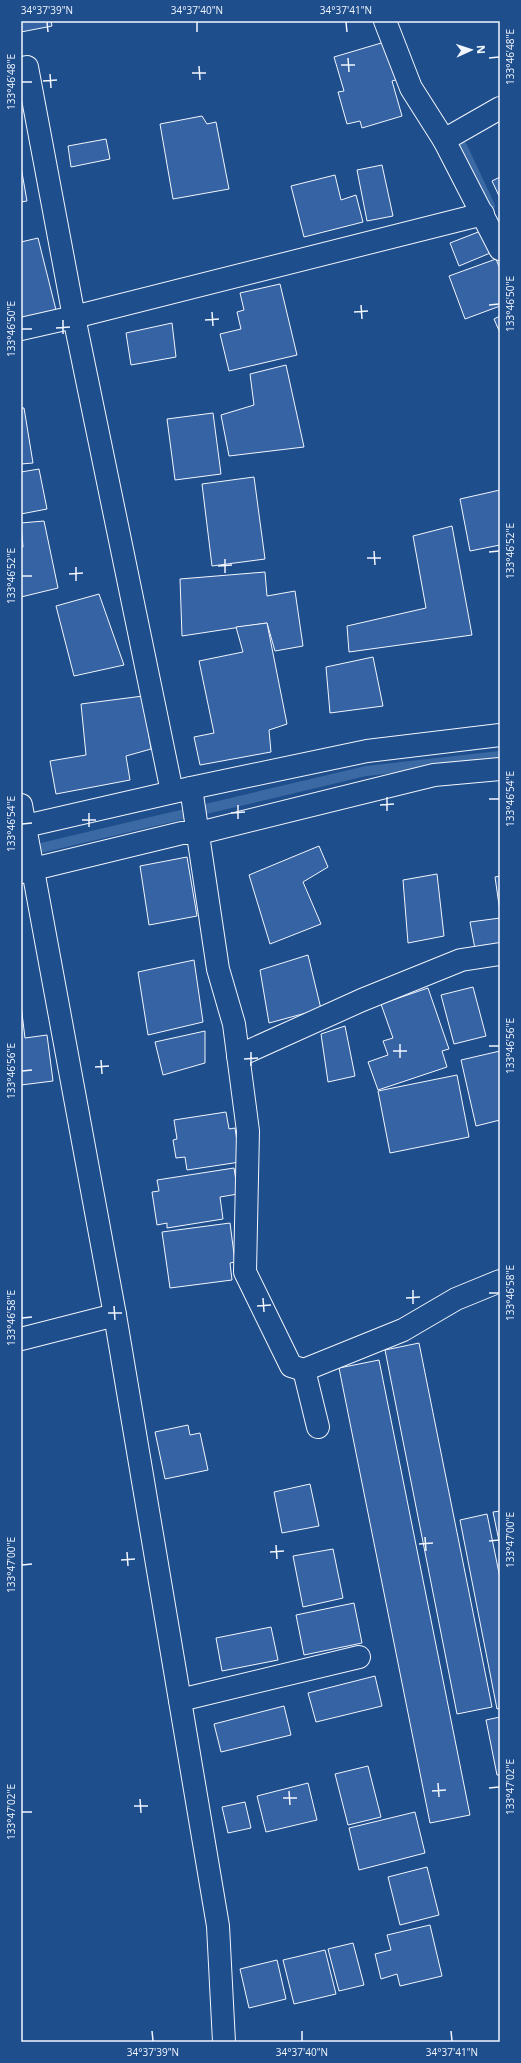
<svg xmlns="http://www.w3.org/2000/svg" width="521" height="2063" font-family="'Open Sans',sans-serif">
<rect width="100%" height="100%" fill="#1f4e8c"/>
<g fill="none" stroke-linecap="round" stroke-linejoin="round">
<g stroke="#3b69a3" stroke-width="10">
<path d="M452,133L462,146L490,206"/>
<path d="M28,851L366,771L500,756"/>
</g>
</g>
<g fill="#3563a3" stroke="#f2f6ff">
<path d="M21,21H51L52,26L21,32Z"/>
<path d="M388,41L399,79L392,81L402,116L362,128L360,121L347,124L338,92L344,91L334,57Z"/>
<path d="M202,116L207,124L216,122L229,189L173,199L160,124Z"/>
<path d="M106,139L110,159L71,167L68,146Z"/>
<path d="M382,165L393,216L367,221L357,170Z"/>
<path d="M21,167L27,201L21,202Z"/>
<path d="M335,175L341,200L356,195L363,222L304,237L291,186Z"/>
<path d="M500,177V198L492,181Z"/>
<path d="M486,229L495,251L459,266L450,243Z"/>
<path d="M38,238L57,314L21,323V242Z"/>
<path d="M496,259L500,269V306L465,319L449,276Z"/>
<path d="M280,284L297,355L229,371L220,334L241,329L237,312L244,310L240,293Z"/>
<path d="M500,316V333L494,319Z"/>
<path d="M172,323L176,357L131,365L126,333Z"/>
<path d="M286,365L304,447L229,456L221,415L254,405L250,374Z"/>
<path d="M21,408H24L33,463L21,464Z"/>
<path d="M213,413L221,474L175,480L167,419Z"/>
<path d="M39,469L47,509L21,514V472Z"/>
<path d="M254,477L265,559L212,566L202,484Z"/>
<path d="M500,490V545L470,551L460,499Z"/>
<path d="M44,521L58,588L21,597V548L23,547L21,523Z"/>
<path d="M452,526L472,635L349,652L347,626L426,608L413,536Z"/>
<path d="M265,572L267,596L295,591L303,646L275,651L267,623L182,636L180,579Z"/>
<path d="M99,594L124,665L74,676L56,606Z"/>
<path d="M267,623L287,724L269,730L271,752L200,765L194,737L214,733L199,661L243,652L236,627Z"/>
<path d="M373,657L383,706L330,713L326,667Z"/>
<path d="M143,696L151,749L126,756L130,780L56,794L50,761L86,755L81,704Z"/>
<path d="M319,846L328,867L303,882L321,924L270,944L249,875Z"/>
<path d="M187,857L197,916L149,925L140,866Z"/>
<path d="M437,874L444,936L408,943L403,880Z"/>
<path d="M500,876V912L495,877Z"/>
<path d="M500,918V945L475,949L470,922Z"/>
<path d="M308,955L321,1009L269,1023L260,970Z"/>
<path d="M194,960L203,1022L148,1035L138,972Z"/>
<path d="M473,987L486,1036L454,1044L441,995Z"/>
<path d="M428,988L449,1049L442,1051L447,1067L378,1090L368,1062L388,1055L383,1041L393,1038L381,1004Z"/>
<path d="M21,1005L25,1038L47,1035L53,1081L21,1085Z"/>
<path d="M345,1026L355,1076L328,1082L321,1034Z"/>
<path d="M205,1031V1063L163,1075L155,1042Z"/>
<path d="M500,1051V1120L476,1126L461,1060Z"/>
<path d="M457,1075L469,1137L390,1153L378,1091Z"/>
<path d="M226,1112L229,1129L235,1128L240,1162L187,1170L185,1157L176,1158L173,1140L177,1139L174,1120Z"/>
<path d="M234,1168L238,1194L220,1197L223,1219L167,1228V1223L157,1225L152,1192L159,1191L157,1180Z"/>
<path d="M230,1223L235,1262L230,1263L232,1280L170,1288L162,1232Z"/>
<path d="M419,1343L492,1707L457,1714L385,1350Z"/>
<path d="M379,1360L470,1815L430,1823L339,1368Z"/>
<path d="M188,1425L190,1435L200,1433L208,1470L165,1479L155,1432Z"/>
<path d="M310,1484L319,1526L282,1533L274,1492Z"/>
<path d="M500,1511V1546L493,1512Z"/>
<path d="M487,1514L500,1578V1708L497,1709L460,1520Z"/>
<path d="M333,1549L343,1598L303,1607L293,1556Z"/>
<path d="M354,1603L362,1643L304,1655L296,1615Z"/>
<path d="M271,1627L278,1660L222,1671L216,1638Z"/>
<path d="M375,1676L382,1706L316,1722L308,1693Z"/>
<path d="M284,1706L291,1735L221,1752L214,1724Z"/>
<path d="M500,1717V1775H497L486,1720Z"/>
<path d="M368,1766L381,1817L348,1825L335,1774Z"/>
<path d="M308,1783L317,1820L266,1832L257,1796Z"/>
<path d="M245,1802L251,1828L228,1833L222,1807Z"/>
<path d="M415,1812L425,1853L359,1870L349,1828Z"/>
<path d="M427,1867L439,1915L400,1925L388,1877Z"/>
<path d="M430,1925L442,1976L400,1986L397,1974L381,1979L375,1954L391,1950L387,1935Z"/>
<path d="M353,1943L364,1985L339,1991L328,1949Z"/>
<path d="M325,1950L336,1994L294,2004L283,1960Z"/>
<path d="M277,1960L286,1999L249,2008L240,1969Z"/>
</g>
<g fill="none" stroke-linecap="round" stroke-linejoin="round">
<g stroke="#f2f6ff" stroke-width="24">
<g id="minor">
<path d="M385,21L411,88L444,140L500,249"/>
<path d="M21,69L27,67L74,317L172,792"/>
<path d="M444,140L500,108"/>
<path d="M21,329L74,317L483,214"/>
<path d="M191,788L218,969L234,1024L248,1131L245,1272L291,1366L304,1370"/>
<path d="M21,805L115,1315L218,1926L224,2042"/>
<path d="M21,827L191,788L367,751L500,735"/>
<path d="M21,872L182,833H199L434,775L500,769"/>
<path d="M238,1056L362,1000L461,960L500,954"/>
<path d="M21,1339L115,1315"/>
<path d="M318,1427L304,1370L403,1330L456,1299L500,1281"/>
<path d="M180,1700L359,1657"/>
</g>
</g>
<use href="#minor" stroke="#1f4e8c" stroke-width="22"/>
</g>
<path fill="none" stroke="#f2f6ff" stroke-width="1.5" d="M47,22L48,32M197,22V32M346,22L347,32M348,58L349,72M489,58L499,57M341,65H355M199,66L200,80M192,73H206M50,74L51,88M43,81L57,80M22,82H32M361,305L362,319M489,305L499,304M212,312L213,326M354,312L368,311M63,320V334M205,320L219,319M56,328L70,327M22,329H32M374,551L375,565M489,552L499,551M367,558H381M225,559V573M218,566L232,565M76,567V581M69,574L83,573M22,576H32M387,797V811M489,799H499M238,805V819M380,805L394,804M89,813V827M231,813L245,812M82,820H96M22,824L32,823M400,1044V1058M489,1046H499M393,1051H407M251,1052V1066M244,1059L258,1058M101,1060L102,1074M95,1067L109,1066M22,1071L32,1070M413,1290V1304M489,1293H499M263,1298L264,1312M406,1298L420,1297M114,1306L115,1320M257,1306L271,1305M108,1313H122M22,1318L32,1317M425,1537L426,1551M489,1541L499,1540M419,1544L433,1543M276,1545L277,1559M127,1552L128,1566M270,1552L284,1551M121,1560L135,1559M22,1565L32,1564M438,1783L439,1797M489,1788L499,1787M289,1791L290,1805M432,1791L446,1790M283,1798H297M140,1799L141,1813M134,1806H148M22,1812H32M152,2031L153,2041M302,2031V2041M451,2031L452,2041"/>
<rect width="521" height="2063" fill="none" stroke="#1f4e8c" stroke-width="44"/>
<g transform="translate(471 50) rotate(87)" stroke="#1f4e8c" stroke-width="3" paint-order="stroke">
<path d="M0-3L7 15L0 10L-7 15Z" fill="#f2f6ff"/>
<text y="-6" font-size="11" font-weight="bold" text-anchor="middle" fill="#f2f6ff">N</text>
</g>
<rect x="22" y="22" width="477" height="2019" fill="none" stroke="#f2f6ff" stroke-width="1.5"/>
<g font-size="10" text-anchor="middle" fill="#f2f6ff">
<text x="47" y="14">34°37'39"N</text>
<text x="197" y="14">34°37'40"N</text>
<text x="346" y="14">34°37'41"N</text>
<text transform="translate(510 57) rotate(-90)" y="4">133°46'48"E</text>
<text transform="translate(11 82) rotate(-90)" y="4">133°46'48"E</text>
<text transform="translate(510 304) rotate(-90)" y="4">133°46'50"E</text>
<text transform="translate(11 329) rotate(-90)" y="4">133°46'50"E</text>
<text transform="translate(510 551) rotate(-90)" y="4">133°46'52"E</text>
<text transform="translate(11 576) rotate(-90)" y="4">133°46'52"E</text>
<text transform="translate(510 799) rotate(-90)" y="4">133°46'54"E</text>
<text transform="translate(11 824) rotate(-90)" y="4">133°46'54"E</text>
<text transform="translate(510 1046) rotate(-90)" y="4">133°46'56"E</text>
<text transform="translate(11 1071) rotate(-90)" y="4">133°46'56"E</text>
<text transform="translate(510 1293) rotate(-90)" y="4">133°46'58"E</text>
<text transform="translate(11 1318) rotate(-90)" y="4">133°46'58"E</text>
<text transform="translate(510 1540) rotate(-90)" y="4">133°47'00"E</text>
<text transform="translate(11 1565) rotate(-90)" y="4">133°47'00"E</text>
<text transform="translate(510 1787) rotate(-90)" y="4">133°47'02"E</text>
<text transform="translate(11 1812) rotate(-90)" y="4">133°47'02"E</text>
<text x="153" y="2056">34°37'39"N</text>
<text x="302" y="2056">34°37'40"N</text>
<text x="452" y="2056">34°37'41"N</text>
</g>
</svg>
